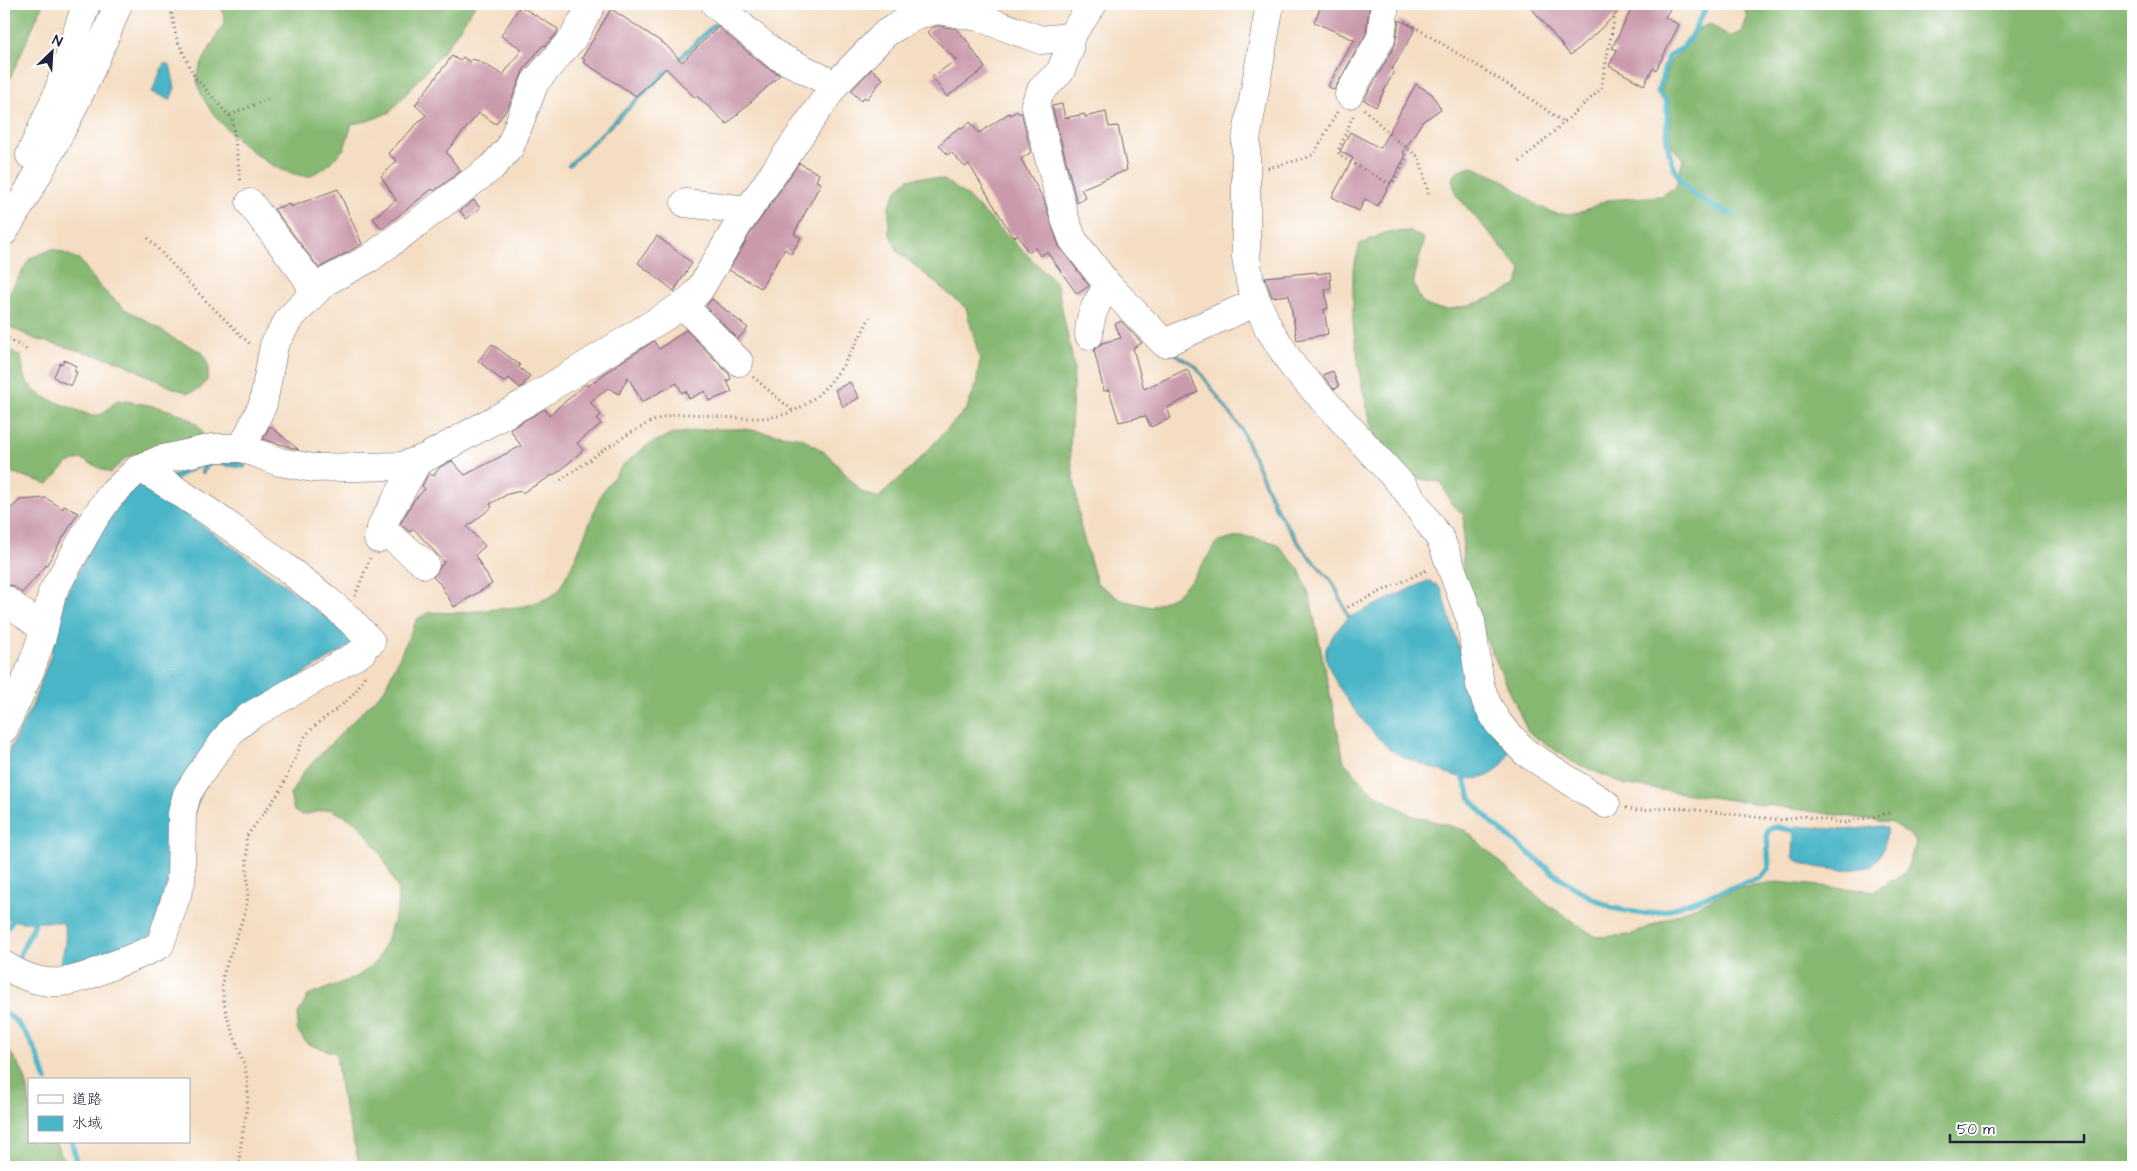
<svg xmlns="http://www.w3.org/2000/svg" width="2137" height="1171" font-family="'Architects Daughter','Klee One',sans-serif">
<rect width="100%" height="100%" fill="#fff"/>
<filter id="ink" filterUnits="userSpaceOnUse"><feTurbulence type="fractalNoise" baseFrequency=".02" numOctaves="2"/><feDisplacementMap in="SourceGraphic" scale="10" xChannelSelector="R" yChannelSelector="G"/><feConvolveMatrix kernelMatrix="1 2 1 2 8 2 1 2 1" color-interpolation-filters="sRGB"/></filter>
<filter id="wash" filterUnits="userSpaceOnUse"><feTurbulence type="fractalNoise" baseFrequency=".0096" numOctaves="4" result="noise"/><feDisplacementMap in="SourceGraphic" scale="20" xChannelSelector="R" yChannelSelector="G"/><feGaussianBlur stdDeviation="1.12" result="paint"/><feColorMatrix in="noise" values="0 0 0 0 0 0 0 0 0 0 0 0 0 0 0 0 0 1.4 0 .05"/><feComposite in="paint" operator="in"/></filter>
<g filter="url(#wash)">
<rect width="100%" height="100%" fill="#f4ddc2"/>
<g fill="#86b872" stroke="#546d56">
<path d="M4,4H43L4,92Z"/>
<path d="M221,4H476L446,48L390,112L368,121L352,124L344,149L326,167L308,177C299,175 290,173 282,170C254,158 196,109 197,76C198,67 219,32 225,22Z"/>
<path d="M1743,4H2133V1167H360L340,1089L336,1053L307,1044L297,1030L298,1014L308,996L360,975L376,962L386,942L398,907V890L381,854L358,823L330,809L302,815L294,811L290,795L304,771L384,690L417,619L430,612L457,613L526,606L550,597L559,590L576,557L601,494L623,465L645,447L668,435L709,429H744L802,438L827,454L862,492L878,498L912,467L967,408L976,385L980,360L966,308L898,252L889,232V206L898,189L908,179L926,177L944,180L967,196L1057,284L1074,367L1070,450L1081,529L1097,583L1121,600L1151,607L1175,596L1194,577L1218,541L1244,536L1276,543L1299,569L1310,597L1344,762L1372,792L1411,815L1465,830L1544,902L1596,937L1630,935L1735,889L1777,882L1874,891L1906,872L1916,843L1908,833L1893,823L1626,785L1573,762L1528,732L1477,619L1462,577L1464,514L1452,505L1441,482L1418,479L1402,468L1374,435L1361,382L1353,324V271L1360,244L1387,232L1410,231L1424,239C1422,254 1415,269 1414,281C1413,284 1416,289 1417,292C1428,329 1495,297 1517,285L1521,270L1456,195L1452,179L1459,170L1471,166L1501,179L1538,206L1557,214L1579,213L1607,200L1660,196L1676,187L1683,159L1672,147L1670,136V109L1668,99L1661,93L1671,60L1684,50L1699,28L1711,24L1729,37L1742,32L1747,18Z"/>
<path d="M53,249L79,259L100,287L125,309L149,322L176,340L202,352L209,367L207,380L200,389L188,393L171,387L118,361L35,339L10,327L4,319L5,300L30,258Z"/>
<path d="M4,346L21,357L24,377L33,390L46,398L92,416L102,414L118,400C139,403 201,411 203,436L127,457L110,473L81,459L68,463L48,484L4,470Z"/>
<path d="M4,1046C35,1078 29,1101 29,1142H55L67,1167H4Z"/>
</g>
<g fill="#49b5c6" stroke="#366c80">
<path d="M720,17L722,19L709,33L569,167L567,165Z"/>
<path d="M164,63L170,65L175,88L170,100L152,92Z"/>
<path d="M1170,349L1196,365L1242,428L1279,511L1305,550L1334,582L1350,617L1427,581L1437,585L1441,589L1468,679L1509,752C1493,789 1465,780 1435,769C1423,764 1408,760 1396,753C1376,742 1320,672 1326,649C1330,636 1340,627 1348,618L1332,583L1302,550L1276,512L1240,429L1194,366L1169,352Z"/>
<path d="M209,459L247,462L245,468L211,464L203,474L200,472L204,466C185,471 174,482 160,495L284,584L342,630L355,643L232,717L169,876L154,934L88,962L57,971C62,956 70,936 62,922H22L4,918V760L32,706L51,654L61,603L103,525L135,484L152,491C171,477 186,465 209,459Z"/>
<path d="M1797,826L1845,830L1882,826L1887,828C1886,839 1883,857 1873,864C1859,874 1804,870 1793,857L1794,830Z"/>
</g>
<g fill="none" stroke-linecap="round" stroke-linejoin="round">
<g stroke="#49b5c6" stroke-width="5.5">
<path d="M1708,4L1690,38L1682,48L1668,57L1658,93L1666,100C1669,113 1666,126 1667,139C1672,182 1695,202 1734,215"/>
<path d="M1462,773L1472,801L1493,824L1553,873L1590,897L1612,908L1644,914L1665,911L1759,878L1769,869L1767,834L1769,829L1776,827L1801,832"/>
<path d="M4,932L16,915"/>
<path d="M17,961L38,917"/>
<path d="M4,990L8,980"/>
<path d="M4,1012C27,1026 38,1054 46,1080"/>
<path d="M72,1142L77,1167"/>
</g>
</g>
<g id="blocks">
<g fill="#ca9aac">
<path d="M1322,4H1361L1369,7L1366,33L1334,90L1328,86L1354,40L1314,22Z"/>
<path d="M1528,4H1627L1581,47L1570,55Z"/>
<path d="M1634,4H1673L1665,17L1679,25L1656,70L1653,68L1644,85L1609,66L1617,50L1612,48Z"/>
<path d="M520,6L558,29L557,33L545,46L543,45L524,69L508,108L496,124L479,113L446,152L461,171L434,191L432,189L382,229L373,218L396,200L381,176L397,161L388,153L426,115L415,105L452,56L460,61L463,57L470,62L472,59L479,61L503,75L522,49L501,36Z"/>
<path d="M611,9L666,45L682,62L718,27L766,67L780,75L727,124L697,96L695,98L666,68L636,96L583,62L585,60L582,58Z"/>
<path d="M1399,20L1416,28L1392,69L1394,71L1376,107L1364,100L1395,45Z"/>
<path d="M938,26L956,29L965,38L985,68L947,97L932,77L956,60L927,32L932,28Z"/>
<path d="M872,69L883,79L867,99L864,97L861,101L851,91Z"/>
<path d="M1416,84L1432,94L1441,109L1422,122L1403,153L1406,155L1378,206L1365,199L1359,211L1332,197L1353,158L1340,151L1350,132L1380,148Z"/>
<path d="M1062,104L1065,118L1085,114V117L1106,112L1109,127L1118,126L1127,170L1081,189L1086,198L1077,203L1052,106Z"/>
<path d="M1017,111L1019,114L1021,112L1031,152L1021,159L1043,198L1059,246L1089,286L1077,294L1047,252L1040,256L1035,248L1028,252L1018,235L1015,237L1011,234L969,164L965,167L951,152L948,155L939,145L953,132L961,127L962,129L970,122L979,133L1009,113L1010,115Z"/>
<path d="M799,163L819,174L816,181L821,183L794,234L801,238L791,254L785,249L761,288L729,270L752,231Z"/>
<path d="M338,189L362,244L319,268L274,209L289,204L290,207Z"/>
<path d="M474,200L480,208L466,219L460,211Z"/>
<path d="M657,236L692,263L674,291L638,263Z"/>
<path d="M1317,272V274L1330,272L1331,289H1325L1328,309H1324L1328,334L1297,340L1289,295L1272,297L1265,277Z"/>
<path d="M712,299L748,328L738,339L706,306Z"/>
<path d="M1121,321L1142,343L1133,348L1144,389L1187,369L1198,392L1167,408L1171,418L1151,427L1145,416L1119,422L1109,390L1104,391L1094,350L1102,343L1121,338L1115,324Z"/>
<path d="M686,330L729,374L731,379L727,381L732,392L709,401L705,391L689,399L686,391L682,393L677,383L642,402L628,377L619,394L608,388L590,402L601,415L597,419L601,424L577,443L583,450L560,471L522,493L521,491L508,494L490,504L492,507L467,527L485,546L475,555L492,584L454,607L440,584L433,577L444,562L414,529L410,532L400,524L415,499L425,489L422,486L429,473L433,476L440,467L452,461L465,475L521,446L510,429L545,409L549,415L586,384L588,386L615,366L654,341L659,349Z"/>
<path d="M492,344L520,365L518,367L530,376L523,386L520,388L509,378L505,383L478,361Z"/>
<path d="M64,360L76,366L74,371L77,372L71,386L56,379L54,376L60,363L62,364Z"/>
<path d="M1333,371L1339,387L1334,389L1322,375Z"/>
<path d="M850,382L859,398L843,407L835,390Z"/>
<path d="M270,426L299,450L263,439Z"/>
<path d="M46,498L63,509L64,506L78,513L46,566L22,593L13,586L4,584V515L20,500Z"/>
</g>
</g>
</g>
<g filter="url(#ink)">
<use href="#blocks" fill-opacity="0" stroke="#6c636a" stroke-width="1"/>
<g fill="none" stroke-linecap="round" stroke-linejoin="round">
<g stroke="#6c636a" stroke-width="29">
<g id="minor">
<path d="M715,4L776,55L835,85"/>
<path d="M1093,4L1070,37L1069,51L1060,72L1041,90L1035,104L1065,219L1073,240L1108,285L1164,343L1257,302"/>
<path d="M1270,4L1246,140V257L1250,282L1257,302L1268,327L1294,368L1403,486L1441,540L1471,621L1480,685L1487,704L1498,723L1525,752L1606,804"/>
<path d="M1349,94L1381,38L1385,4"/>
<path d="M250,203L305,275L314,292"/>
<path d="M685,203L748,210"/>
<path d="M683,305L739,362"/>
<path d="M1089,335C1089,315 1097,302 1108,285"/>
<path d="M242,448L263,404L274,345L289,319L325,282L370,258L492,167L510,147L535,82L573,38L592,4"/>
<path d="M140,468C190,497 236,530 282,565C314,589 345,612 371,642"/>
<path d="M381,529L425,564"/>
<path d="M378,539L383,523L418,461"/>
<path d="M4,599L44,629"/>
<path d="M4,729L30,671L42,637L52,593L94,519L110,496L138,469L159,460L213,448H242L280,462L313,468L402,466L425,458L525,403L688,302L700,289L739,223L835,85L886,33L916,15L938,10L978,17L1041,40L1070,37"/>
<path d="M4,965C47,992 70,984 113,965C129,959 145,953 160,945L181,882L182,813L187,794L197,778L232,730L250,716L362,652"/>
</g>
</g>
<g stroke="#6c636a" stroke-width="29">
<g id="highway">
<path d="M30,155L57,95L86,4"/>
<path d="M4,232C50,157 87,86 118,4"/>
</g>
</g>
<g stroke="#6c636a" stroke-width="3" stroke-dasharray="1 4" stroke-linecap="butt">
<path d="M176,4L172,14L176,37L194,76L232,119L241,183"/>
<path d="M1405,21L1528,97L1565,123"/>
<path d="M1364,109L1396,140L1419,157L1429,195"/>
<path d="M230,115L268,99"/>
<path d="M1353,116L1338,151L1340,156L1388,183H1393L1406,159"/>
<path d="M1520,162L1601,89L1617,4"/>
<path d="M1268,168L1306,158L1314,154L1337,112"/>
<path d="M148,238L206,301L252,346"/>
<path d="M4,336L29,351"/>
<path d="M753,377L793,411"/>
<path d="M561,480C586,462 644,419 672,415C692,412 716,417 736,418C751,418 767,419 782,415C826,403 851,355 870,317"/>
<path d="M355,596L370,558"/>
<path d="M1348,607L1429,569"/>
<path d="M1626,808L1637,810L1680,808L1782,820L1803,816L1844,823L1890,813"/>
<path d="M239,1167C239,1138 251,1109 247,1079C241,1040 219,1018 223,975L245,912L248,897L246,837L281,790L304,738C323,712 349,710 365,675"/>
</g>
<use href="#minor" stroke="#fff" stroke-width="28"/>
<use href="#highway" stroke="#fff" stroke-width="28"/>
</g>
</g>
<rect width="2137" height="1171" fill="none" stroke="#fff" stroke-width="20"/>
<rect x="28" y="1078" width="162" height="65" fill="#ffffff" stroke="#a7a7b1"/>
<rect x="38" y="1095" width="25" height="8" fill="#ffffff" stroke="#a7a7b1"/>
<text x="72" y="1104" font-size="15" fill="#22223b">道路</text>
<rect x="38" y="1116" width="25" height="15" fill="#49b5c6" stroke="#a7a7b1"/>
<text x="72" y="1128" font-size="15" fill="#22223b">水域</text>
<g transform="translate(52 52) rotate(25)" stroke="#ffffff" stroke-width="4" paint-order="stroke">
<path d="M0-4L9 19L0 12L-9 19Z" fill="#22223b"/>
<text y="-8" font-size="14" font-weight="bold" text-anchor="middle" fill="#22223b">N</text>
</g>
<path d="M1950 1134v8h134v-8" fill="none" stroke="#22223b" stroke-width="2.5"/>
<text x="1957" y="1134" font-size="15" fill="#22223b" stroke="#ffffff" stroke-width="4" paint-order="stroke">50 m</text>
</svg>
